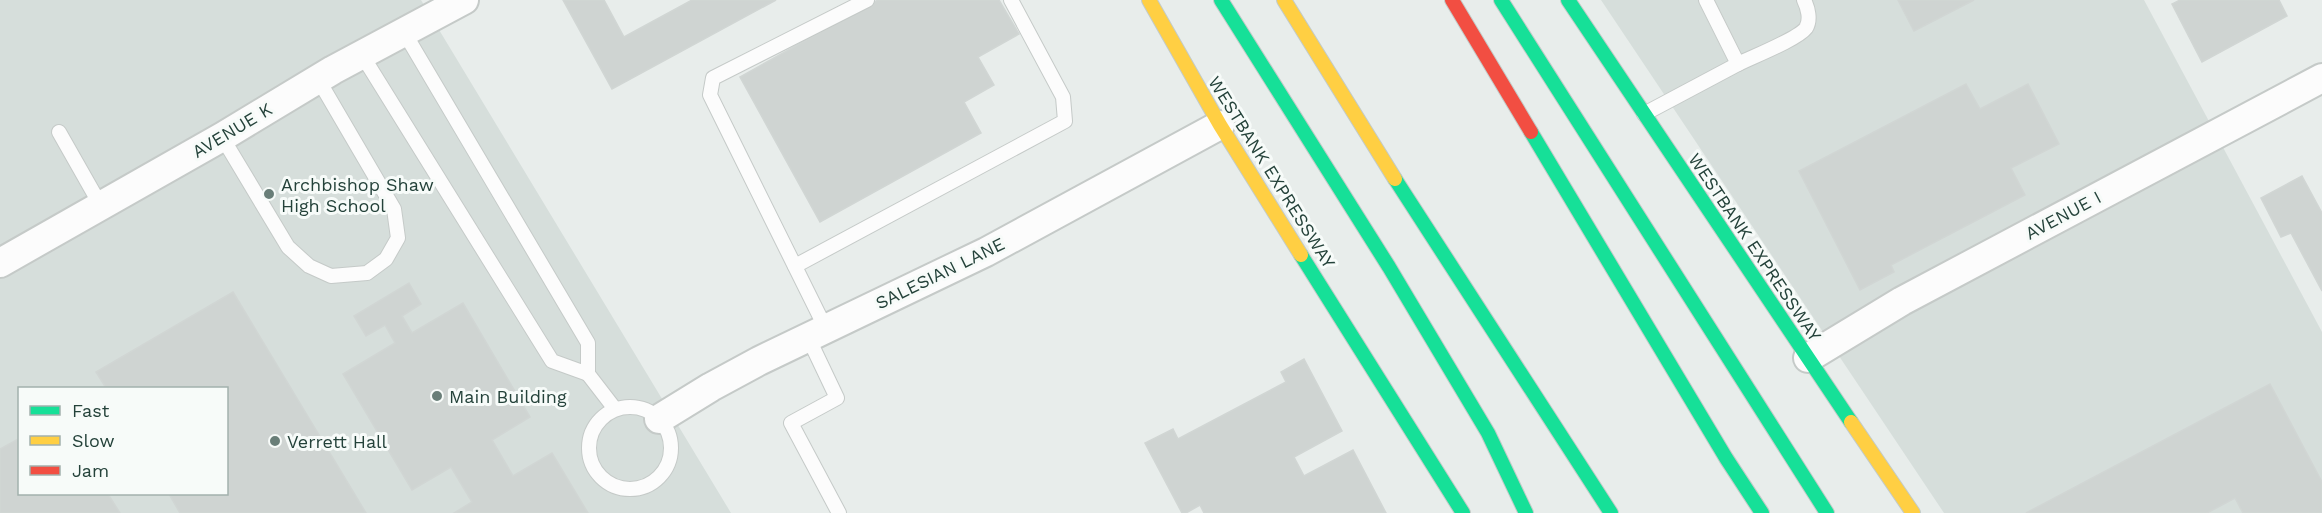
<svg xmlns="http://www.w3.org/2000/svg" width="2322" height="513" font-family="'Work Sans',sans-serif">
<rect width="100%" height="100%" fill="#e8edeb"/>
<g fill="#d6dedb" fill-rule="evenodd">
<path d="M0,0H421L731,513H0ZM20,388H226V494H20Z"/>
<path d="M1601,0H2144L2322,332V513H1944Z"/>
</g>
<g fill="#cfd4d2" stroke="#d1d6d4" stroke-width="1.5">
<path d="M563,0H604L624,37L692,0H776L612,89Z"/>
<path d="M878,0H999L1019,34L978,57L994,85L964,102L981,133L820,222L740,77Z"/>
<path d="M1898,0H1974L1914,31Z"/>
<path d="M2180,0H2279L2287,16L2202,62L2172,4Z"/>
<path d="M1966,84L1980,109L2028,84L2059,144L2011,168L2025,195L1891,265L1894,272L1860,290L1799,171Z"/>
<path d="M2302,176L2322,213V291L2291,233L2281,237L2261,198Z"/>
<path d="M409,283L421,304L402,316L412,333L463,303L530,417L492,440L513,476L552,453L588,513H454L472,502L451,467L412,490L343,374L395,343L385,325L366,336L354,316Z"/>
<path d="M233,292L366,513H180L169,494H226V388H106L96,372Z"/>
<path d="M1304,359L1342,431L1294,457L1304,476L1353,450L1386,513H1204L1200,505L1186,513H1182L1145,443L1173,429L1178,439L1286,382L1281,372Z"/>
<path d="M2270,384L2322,482V513H2243L2235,498L2207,513H2026Z"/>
<path d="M20,438V494H108L120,513H0V449Z"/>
</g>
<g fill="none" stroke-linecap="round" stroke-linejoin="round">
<g stroke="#c5cac8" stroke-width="16">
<g id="lane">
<path d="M362,55L552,361L588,374V343L404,32"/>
<path d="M1738,64C1752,57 1798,39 1806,28C1811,20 1808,8 1804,0"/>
<path d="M1644,114L1738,64L1706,0"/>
<path d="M59,132L101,206"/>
<path d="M222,137L288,247L309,266L331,276L367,273L386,259L398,238L394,209L318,79"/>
<path d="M795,266L1065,121L1063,97L1011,0"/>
<path d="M826,329L710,95L713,78L867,0"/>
<path d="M808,337L837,398L791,423L839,513"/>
<path d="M588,374L615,409"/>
<circle cx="630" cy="448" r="41"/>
</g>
</g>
<g stroke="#c5cac8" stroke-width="32">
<g id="street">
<path d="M0,263L222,137L333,70L464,0"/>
<path d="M1808,358L1902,301L2322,78"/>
<path d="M659,419L711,387L759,361L986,252L1220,125"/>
</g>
</g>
<g stroke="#c3cbc8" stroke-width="16">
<g id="fast">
<path d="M1221,0L1389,267L1488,433L1526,513"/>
<path d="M1501,0L1827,513"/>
<path d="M1568,0L1851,422"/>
<path d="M1531,132L1726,458L1762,513"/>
<path d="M1395,179L1611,513"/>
<path d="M1301,255L1463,513"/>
</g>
</g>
<g stroke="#c3cbc8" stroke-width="16">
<g id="slow">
<path d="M1149,0L1220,125L1301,255"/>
<path d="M1284,0L1395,179"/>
<path d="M1851,422L1913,513"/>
</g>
</g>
<g stroke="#c3cbc8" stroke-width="16">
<path id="jam" d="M1452,0L1531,132"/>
</g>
<use href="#lane" stroke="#fcfcfc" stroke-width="14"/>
<use href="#street" stroke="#fcfcfc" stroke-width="28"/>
<use href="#fast" stroke="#16e098" stroke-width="14"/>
<use href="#slow" stroke="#ffcf43" stroke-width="14"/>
<use href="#jam" stroke="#f24e42" stroke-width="14"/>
</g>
<g fill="#697e78" stroke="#f7fbf9" stroke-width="2">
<circle cx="269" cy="194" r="6"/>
<circle cx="437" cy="396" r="6"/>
<circle cx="275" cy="441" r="6"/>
</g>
<g text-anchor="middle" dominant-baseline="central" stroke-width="6" stroke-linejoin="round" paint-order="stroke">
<g font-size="18" fill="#24423a" stroke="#f7fbf9">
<text transform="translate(232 130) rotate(-31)">AVENUE K</text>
<text transform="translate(1272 172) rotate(58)">WESTBANK EXPRESSWAY</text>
<text transform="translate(2063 215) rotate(-28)">AVENUE I</text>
<text transform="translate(1755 247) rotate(56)">WESTBANK EXPRESSWAY</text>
<text transform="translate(940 273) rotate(-26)">SALESIAN LANE</text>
</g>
<g font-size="18" fill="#24423a" stroke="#f7fbf9" text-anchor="start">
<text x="281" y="184">Archbishop Shaw<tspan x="281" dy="21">High School</tspan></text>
<text x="449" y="396">Main Building</text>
<text x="287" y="441">Verrett Hall</text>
</g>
</g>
<rect x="18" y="387" width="210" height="108" fill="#f7fbf9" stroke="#a3b1ad" stroke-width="1.5"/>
<rect x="30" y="406" width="30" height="9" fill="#16e098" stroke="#a3b1ad" stroke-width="1.5"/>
<text x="72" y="417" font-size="18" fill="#24423a">Fast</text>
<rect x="30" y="436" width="30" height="9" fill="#ffcf43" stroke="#a3b1ad" stroke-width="1.5"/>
<text x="72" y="447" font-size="18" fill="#24423a">Slow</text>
<rect x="30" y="466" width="30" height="9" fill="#f24e42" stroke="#a3b1ad" stroke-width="1.5"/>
<text x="72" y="477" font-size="18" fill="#24423a">Jam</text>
</svg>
